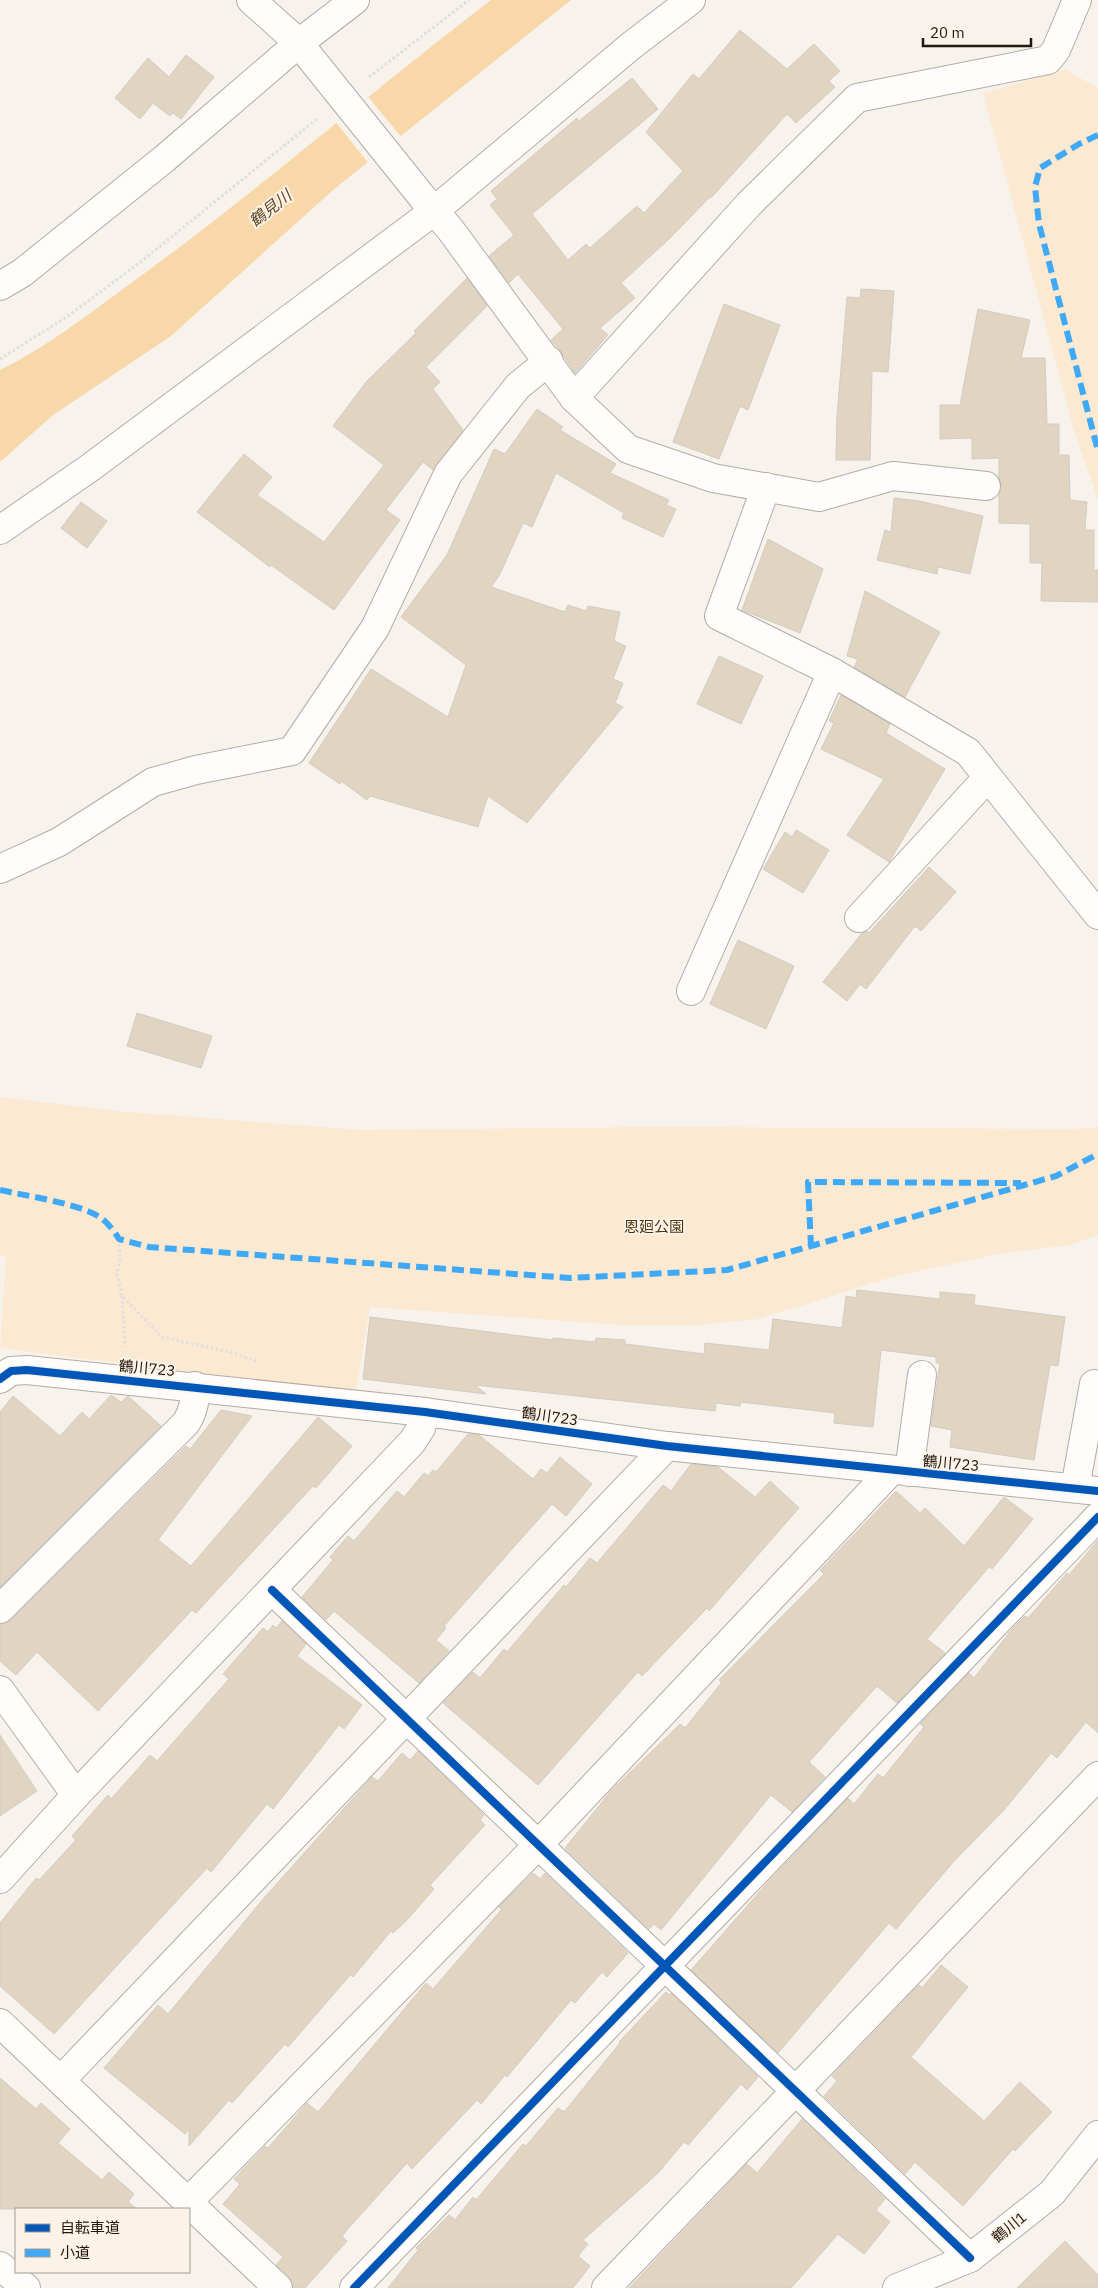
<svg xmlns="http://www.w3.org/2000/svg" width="1098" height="2288" font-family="'IBM Plex Sans','Noto Sans JP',sans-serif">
<rect width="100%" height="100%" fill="#f7f2ec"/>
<g fill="#fbe9d2">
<path d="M1066,70L1098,88V499L1075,434L983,93Z"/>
<path d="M0,1097L117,1111L359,1130L654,1127L1072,1129L1098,1127V1235L1070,1245L998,1254L892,1277L759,1319L696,1325H622L370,1307L356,1393L0,1348L6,1256L0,1255Z"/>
</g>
<path fill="#f8d7a8" d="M491,0H571L333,190L171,336L53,415L0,462V370C49,346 94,310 138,278C259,190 372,91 491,0Z"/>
<path fill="#f7f2ec" d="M366,94L402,138L369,164L334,120Z"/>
<g fill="#e1d4c1" stroke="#d2ccc4">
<path d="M740,30L787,69L814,44L840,71L829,81L835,87L796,123L787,114L711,198L710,197L668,240L621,283L635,298L600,328L608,335L575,373L561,352L551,340L563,329L518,274L509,283L489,256L514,235L490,205L497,199L491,191L577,118L579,121L632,78L658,109L532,214L568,260L586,244L590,248L637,206L644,213L683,171L646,132L693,74L699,79Z"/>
<path d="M186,55L214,77L181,119L173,113L170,116L153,103L140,119L115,98L148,58L169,77Z"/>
<path d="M467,278L487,306L426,367L440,382L433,389L463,430L433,470L423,462L386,510L400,520L334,610L271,565L270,567L197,512L244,454L272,477L257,495L324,542L384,465L333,426L367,381L416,333L414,331Z"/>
<path d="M861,289L894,291L888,372L872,371L870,460H836L837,416L847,297L860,298Z"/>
<path d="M724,304L780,325L748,410L740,406L719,459L673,442Z"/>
<path d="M978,309L1030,320L1021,358H1045L1047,424H1059V455H1069L1070,500L1087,502L1085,530H1094V570H1098V602L1041,601L1042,563H1030V524L999,523V494L1002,487L999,478V458L972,459V438L940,439V405H960Z"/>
<path d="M537,409L563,427L560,430L616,464L610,473L669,500L666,505L676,509L663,537L622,518L624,513L556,473L532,527L523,523L499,576L491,587L565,612L568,605L586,611L588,606L620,612L614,641L626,646L613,679L623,683L615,703L623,707L527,823L488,796L478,827L370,796L367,800L341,781L340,784L309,763L371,669L448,717L466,665L401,617L447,555L494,449L505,454Z"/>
<path d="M894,498L920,501L983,516L970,574L938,567L937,574L877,560L885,530L891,532Z"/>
<path d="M81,502L107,521L87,548L61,528Z"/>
<path d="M768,539L823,569L800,633L742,610Z"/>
<path d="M865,591L940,632L905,697L854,667L858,659L847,656Z"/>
<path d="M719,656L763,676L741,724L697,704Z"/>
<path d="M841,695L890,724L886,733L945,769L889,862L847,835L884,779L821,749L834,723L829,721Z"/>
<path d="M796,830L829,850L803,893L763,869L785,832L792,837Z"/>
<path d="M929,867L956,892L921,931L915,926L866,989L860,984L847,1001L823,982L862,933L867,931L869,933Z"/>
<path d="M738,940L794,966L766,1029L710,1004Z"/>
<path d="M137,1013L212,1036L201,1068L127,1046Z"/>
<path d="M857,1290L940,1299V1292L975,1295L974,1305L1065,1317L1058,1366L1050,1365L1034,1460L950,1447L952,1430L931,1426L940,1363H936V1357L881,1350L873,1427L834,1423L835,1413L741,1402L740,1406L716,1403L715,1411L475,1385L486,1394L363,1379L370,1317L553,1340V1338L595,1342L596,1338L625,1340V1344L704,1354L705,1343L769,1350L773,1319L842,1328L846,1296L856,1298Z"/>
<path d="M111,1395L121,1402L128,1396L161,1426L0,1587V1412L13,1396L60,1436L82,1412L89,1419Z"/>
<path d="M221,1410L252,1416L158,1540L191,1566L318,1417L352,1446L316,1488L313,1486L196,1613L192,1610L98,1711L37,1652L16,1675L0,1661V1624L11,1620L186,1446L190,1449Z"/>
<path d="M468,1434L479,1435L533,1479L541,1469L547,1473L560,1457L592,1484L566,1516L552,1504L444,1626L446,1628L436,1640L449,1651L419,1683L334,1611L326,1620L302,1597L333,1560L330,1557L348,1536L354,1541L397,1491L404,1497L424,1473L428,1476L433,1470L436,1472Z"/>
<path d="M691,1464L718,1467L755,1497L770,1481L799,1508L709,1611L707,1608L642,1676L638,1672L538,1785L443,1703L473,1672L480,1678L504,1649L507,1652L564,1585L566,1587L590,1558L597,1563L663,1485L671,1491Z"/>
<path d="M896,1491L920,1513L925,1508L964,1546L1004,1497L1033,1519L992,1569L989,1567L927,1639L945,1653L897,1703L877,1686L809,1762L825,1777L792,1812L771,1795L661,1930L654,1924L649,1929L565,1848L611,1791L680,1724L685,1728L722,1682L719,1680L824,1574L820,1570Z"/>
<path d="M1098,1540V1733L1086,1722L1057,1758L1051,1753L1004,1810L955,1860L896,1929L889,1923L778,2053L691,1970L769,1881L848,1798L854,1804L878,1774L883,1778L924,1727L920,1724L969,1673L974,1678L1013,1628L1025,1616L1028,1618L1067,1573L1069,1575Z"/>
<path d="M282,1621L306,1644L297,1656L362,1705L344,1729L339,1725L273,1809L267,1804L211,1872L207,1868L54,2034L0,1986V1923L36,1878L39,1880L76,1840L72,1836L108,1795L111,1799L150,1755L157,1761L229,1679L223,1674L263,1628L268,1632L273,1625L276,1628Z"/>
<path d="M0,1735L37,1791L0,1816Z"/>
<path d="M418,1751L484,1815L480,1820L485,1825L430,1885L434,1889L407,1920L393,1933L391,1931L353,1977L351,1974L288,2047L285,2044L232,2103L229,2100L189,2146V2129L185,2134L104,2068L158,2005L168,2014L264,1898L372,1777L378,1781L402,1753L410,1760Z"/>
<path d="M533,1873L540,1879L545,1873L628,1953L607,1977L602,1972L575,2003L571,2000L507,2077L505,2075L481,2104L477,2100L412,2169L407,2163L346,2231L342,2237L347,2241L305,2288H293L289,2277L276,2265L283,2257L223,2204L240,2184L234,2179L265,2146L268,2148L307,2103L318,2112L426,1983L433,1989L502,1909L499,1907Z"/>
<path d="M941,1965L968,1987L911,2057L984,2121L1020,2082L1052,2112L1015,2151L1013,2149L963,2206L915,2162L905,2174L824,2096L837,2081L832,2076L919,1985L922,1988Z"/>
<path d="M666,1992L669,1995L671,1993L758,2077L747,2090L741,2084L688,2145L684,2142L658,2173L583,2240L588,2244L578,2256L590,2266L573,2288H388L418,2250L416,2248L449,2215L455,2220L473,2197L476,2200L523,2144L526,2146L558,2108L564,2112L620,2043L619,2042Z"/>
<path d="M0,2078L36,2109L41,2103L70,2129L58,2143L102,2180L109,2172L134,2194L128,2202L137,2209H0Z"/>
<path d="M802,2119L885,2199L876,2210L890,2222L864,2254L838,2234L791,2288H629L747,2164L757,2173Z"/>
<path d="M1065,2241L1098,2275V2288H1017Z"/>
</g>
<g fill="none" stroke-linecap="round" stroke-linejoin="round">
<g stroke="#b2ada5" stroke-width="30">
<g id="minor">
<path d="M251,0L299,43L309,56"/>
<path d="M423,198L450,229L574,398L628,449L713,478L819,497L893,476L986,486"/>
<path d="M0,286L22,273L164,159L299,43L355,0"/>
<path d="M574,398L749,204L857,98L1048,60L1056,50L1077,0"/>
<path d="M766,487L719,616L832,672L968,752L1098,915"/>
<path d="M0,530L91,467L434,211L632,45L691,0"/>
<path d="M0,869L59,842L153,782L196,770L292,751L375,628L448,474L518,386L549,361"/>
<path d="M859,918L987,778"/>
<path d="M691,991L832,672"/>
<path d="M0,1379L11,1371L27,1370L425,1412L667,1446L1098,1491"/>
<path d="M909,1472L922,1375"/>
<path d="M1075,1488L1094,1384"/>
<path d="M272,1590L970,2258"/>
<path d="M0,1609L186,1423C194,1410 195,1401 195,1386"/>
<path d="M0,1690L76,1795"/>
<path d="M0,1879L76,1795L412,1442L421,1428L425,1412"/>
<path d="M0,2023L278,2288"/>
<path d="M61,2080L667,1446"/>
<path d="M188,2202L538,1845L891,1471"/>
<path d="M0,2266L26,2288"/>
<path d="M354,2288L1098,1517"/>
<path d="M606,2288L1098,1776"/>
<path d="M897,2288L970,2258L1052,2193L1098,2135"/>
</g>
</g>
<g stroke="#e1dfde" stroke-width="3" stroke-dasharray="2.5 2.5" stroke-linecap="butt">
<path d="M369,77L469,0"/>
<path d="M0,359L68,316L143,260L317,119"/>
<path d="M119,1239L120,1260L117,1274L122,1296L162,1337L230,1352L256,1361"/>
<path d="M122,1296L125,1347"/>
</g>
<use href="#minor" stroke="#fefdfc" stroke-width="28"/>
<g stroke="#b2ada5" stroke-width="30" stroke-linecap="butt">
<path id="minor-bridge" d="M309,56L423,198"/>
</g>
<use href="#minor-bridge" stroke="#fefdfc" stroke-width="28"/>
<g stroke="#3fa9f5" stroke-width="6" stroke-dasharray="12 6" stroke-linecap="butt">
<path d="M1098,135L1079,144L1040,168L1035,187L1039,224L1098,451"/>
<path d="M0,1190C27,1196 76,1203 98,1216C107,1221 114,1231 119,1239L149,1247L570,1278L727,1270L1056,1176L1098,1154"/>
<path d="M811,1247L808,1182L1021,1183"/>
</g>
<g stroke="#fcf3e8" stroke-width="11">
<g id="cycleway">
<path d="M0,1379L11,1371L27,1370L425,1412L667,1446L1098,1491"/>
<path d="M272,1590L970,2258"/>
<path d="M354,2288L1098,1517"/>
</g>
</g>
<use href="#cycleway" stroke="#0057b8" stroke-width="8"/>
</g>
<g text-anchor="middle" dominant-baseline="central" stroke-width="4" stroke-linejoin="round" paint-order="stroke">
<g font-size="15" fill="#4c3510" stroke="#fcf3e8">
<text x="654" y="1226">恩廻公園</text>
</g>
<g font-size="15" fill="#20180e" stroke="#fcf3e8">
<text transform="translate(147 1368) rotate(5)">鶴川723</text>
<text transform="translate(550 1416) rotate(8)">鶴川723</text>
<text transform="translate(951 1463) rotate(5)">鶴川723</text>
<text transform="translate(1009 2227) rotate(-39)">鶴川1</text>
</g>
<g font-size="16" font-style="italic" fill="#5e4623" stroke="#fcf3e8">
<text transform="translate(270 208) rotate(-38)">鶴見川</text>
</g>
</g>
<rect x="15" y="2208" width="175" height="65" fill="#fcf3e8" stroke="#a49b91"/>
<rect x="25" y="2224" width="25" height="8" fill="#0057b8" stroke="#a49b91"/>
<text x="60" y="2233" font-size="15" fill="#20180e">自転車道</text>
<rect x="25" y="2249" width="25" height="8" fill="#3fa9f5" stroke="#a49b91"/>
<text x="60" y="2258" font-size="15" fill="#20180e">小道</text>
<path d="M923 38v8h108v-8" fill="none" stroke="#20180e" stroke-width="2.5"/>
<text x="930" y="38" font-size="15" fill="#20180e" stroke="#fcf3e8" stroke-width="4" paint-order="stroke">20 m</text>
</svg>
